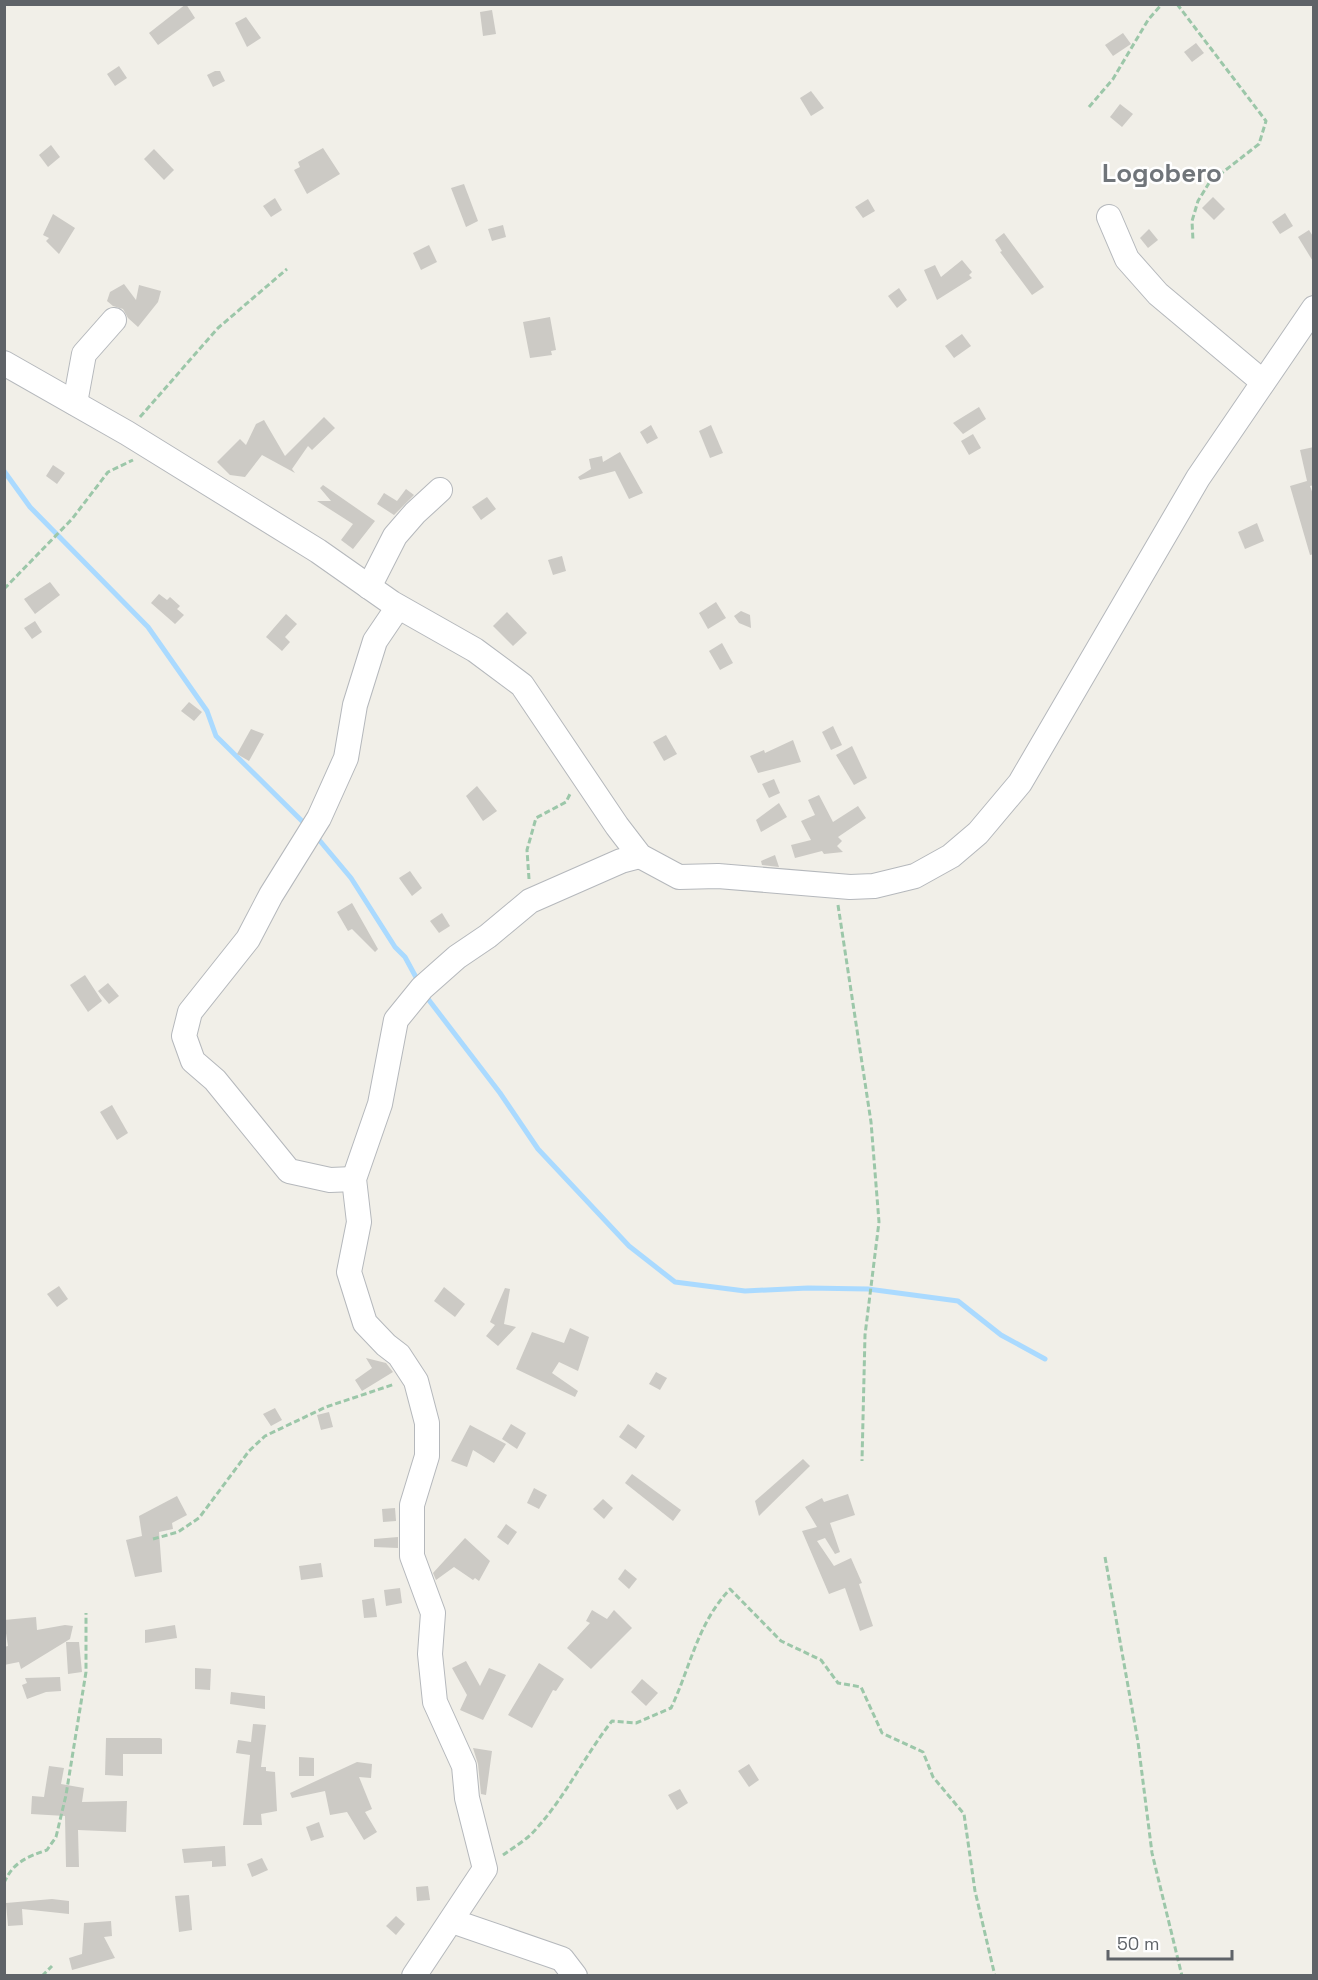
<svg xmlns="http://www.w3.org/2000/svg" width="1318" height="1980" font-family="'Space Grotesk',sans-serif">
<rect width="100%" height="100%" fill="#f1efe8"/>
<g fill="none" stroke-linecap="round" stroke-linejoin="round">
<g stroke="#aadaff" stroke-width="5">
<path d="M4,471L30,507L148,627L207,711L216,736L307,826"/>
<path d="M315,835L351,878L395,947L405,957L418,981"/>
<path d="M425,995L500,1093L538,1149L629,1246L675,1282L745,1291L808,1288L868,1289L958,1301L1001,1335L1045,1359"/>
</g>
</g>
<g fill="#cccac5">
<path d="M186,4L195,18L158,45L149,33Z"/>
<path d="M492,10L496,34L483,36L480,12Z"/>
<path d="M246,17L261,38L247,47L235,23Z"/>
<path d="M1123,33L1131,44L1113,56L1105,45Z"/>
<path d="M1196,43L1204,53L1192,62L1184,52Z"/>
<path d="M119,66L127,78L115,86L107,74Z"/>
<path d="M215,71H220L225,81L213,87L207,75Z"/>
<path d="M811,91L824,108L811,116L800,98Z"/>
<path d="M1120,104L1133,114L1122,127L1110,117Z"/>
<path d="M51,145L60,157L48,167L39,155Z"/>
<path d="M323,148L340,174L307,194L294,170L300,167L298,162Z"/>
<path d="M154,149L174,170L164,180L144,159Z"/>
<path d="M464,184L478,221L466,227L451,188Z"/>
<path d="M1213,197L1225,209L1214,220L1202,208Z"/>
<path d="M275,198L282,210L271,217L263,206Z"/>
<path d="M868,199L875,211L863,218L855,207Z"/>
<path d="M1285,213L1293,226L1280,234L1272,222Z"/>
<path d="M53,214L75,228L59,254L46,241L49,238L43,235Z"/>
<path d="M503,225L506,237L492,241L488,229Z"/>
<path d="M1149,229L1158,240L1148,248L1140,238Z"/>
<path d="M1309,230L1314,238V263L1298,237Z"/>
<path d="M1004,233L1044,287L1032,295L1000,252L1002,251L995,240Z"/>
<path d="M429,245L437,262L421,270L413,253Z"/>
<path d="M962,260L972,272L969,275L972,278L937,300L924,270L935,265L941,277Z"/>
<path d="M124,284L136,300L139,285L161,291L158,302L138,327L128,318L123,309L113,306L107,301L110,292Z"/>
<path d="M899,288L907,300L897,308L888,296Z"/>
<path d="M550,317L556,350L551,351L552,355L530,358L523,322Z"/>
<path d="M962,334L971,346L954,358L945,346Z"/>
<path d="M979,407L986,419L963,434L953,423Z"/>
<path d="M324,417L335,428L312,450L308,446L292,469L295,473L262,455L245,477L230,475L217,462L240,439L246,445L256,424L264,420L285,456Z"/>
<path d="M651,425L658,438L647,444L640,432Z"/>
<path d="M711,425L723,453L710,458L699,431Z"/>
<path d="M973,434L981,448L969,455L961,441Z"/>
<path d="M1314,447V485L1310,486L1314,497V554L1310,555L1290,486L1307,481L1300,450Z"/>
<path d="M620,452L643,493L629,499L615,471L580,480L578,477L591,469L589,459L602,456L603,462Z"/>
<path d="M53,465L65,473L57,484L46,476Z"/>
<path d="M323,485L375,521L353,549L341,540L353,524L317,501H331L320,488Z"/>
<path d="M406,489L414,495L394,515L377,504L384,493L397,501Z"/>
<path d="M487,497L496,509L481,520L472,507Z"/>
<path d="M1257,523L1264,541L1245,549L1238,532Z"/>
<path d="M562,556L566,571L553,575L548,560Z"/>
<path d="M50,582L60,595L35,614L24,599Z"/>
<path d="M159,594L167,600L170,597L180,606L177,609L184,615L175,624L151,603Z"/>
<path d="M716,602L726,618L708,629L699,613Z"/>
<path d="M741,611L750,615L751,628L739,623L734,616Z"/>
<path d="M507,612L527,633L513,646L493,626Z"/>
<path d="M286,614L297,624L285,637L290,642L282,651L266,637Z"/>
<path d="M35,621L42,632L32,639L24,628Z"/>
<path d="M722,643L733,663L720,670L709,651Z"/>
<path d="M189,702L202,712L194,721L181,711Z"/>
<path d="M833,726L842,745L831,750L822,732Z"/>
<path d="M251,729L264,734L249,761L237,754Z"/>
<path d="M666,735L677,754L664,761L653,742Z"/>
<path d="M793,740L801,762L758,773L750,756L764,750L765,753Z"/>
<path d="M852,746L867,778L854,785L836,755Z"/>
<path d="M774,779L780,793L769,798L762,784Z"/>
<path d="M477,786L497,811L483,821L466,796Z"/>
<path d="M819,795L833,822L858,806L866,818L838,837L842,841L837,846L843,852L824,854L822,851L795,858L791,845L811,840L801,821L815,815L808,800Z"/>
<path d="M779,803L787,817L761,832L756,820Z"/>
<path d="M775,855L779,867L762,865L761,861Z"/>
<path d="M410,871L422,888L412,896L399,878Z"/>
<path d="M352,903L378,949L375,952L352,929L348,931L337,912Z"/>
<path d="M442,913L450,926L439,933L430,921Z"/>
<path d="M85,975L102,1001L88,1012L70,985Z"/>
<path d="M108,983L119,996L109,1004L98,991Z"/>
<path d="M112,1105L128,1133L117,1140L100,1112Z"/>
<path d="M59,1286L68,1299L57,1307L47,1294Z"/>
<path d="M444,1287L465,1304L455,1317L434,1301Z"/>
<path d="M505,1288L510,1289L504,1324L516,1327L498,1346L486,1336L495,1325L490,1322Z"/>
<path d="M570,1328L589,1337L578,1371L559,1362L552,1373L578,1391L575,1397L516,1369L532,1332L564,1343Z"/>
<path d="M366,1358L386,1363L393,1372L362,1391L355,1380L372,1368Z"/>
<path d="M656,1372L667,1378L660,1390L649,1384Z"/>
<path d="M275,1408L282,1420L271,1426L263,1414Z"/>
<path d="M329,1412L333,1427L321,1430L317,1415Z"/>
<path d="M511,1424L526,1433L517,1449L502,1439Z"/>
<path d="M628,1424L645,1436L636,1449L619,1437Z"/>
<path d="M470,1425L506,1444L494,1463L473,1450L467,1467L451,1461Z"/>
<path d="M803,1459L810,1466L759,1516L755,1501Z"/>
<path d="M632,1474L681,1510L673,1521L625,1483Z"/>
<path d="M534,1488L547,1495L539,1509L527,1503Z"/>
<path d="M848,1494L855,1515L830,1523L840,1552L835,1554L825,1538L817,1541L834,1566L851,1558L862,1583L859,1584L873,1626L860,1631L845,1588L829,1594L802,1531L817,1527L805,1507L822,1498L824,1502Z"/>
<path d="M177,1496L187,1515L172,1523L173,1529L159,1532L162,1572L135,1577L126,1540L142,1536L139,1516Z"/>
<path d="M603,1499L613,1508L604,1519L593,1509Z"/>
<path d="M395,1508L396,1521L383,1522L382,1509Z"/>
<path d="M506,1524L517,1532L508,1545L497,1537Z"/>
<path d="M398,1537V1548L374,1547V1539Z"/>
<path d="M465,1538L490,1561L479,1581L475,1578L473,1580L454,1567L436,1580L433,1573Z"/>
<path d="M321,1563L323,1577L301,1580L299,1566Z"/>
<path d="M625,1569L637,1579L629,1589L618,1579Z"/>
<path d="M400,1588L402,1603L386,1606L384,1590Z"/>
<path d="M374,1598L377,1617L364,1618L362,1600Z"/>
<path d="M592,1610L607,1619L614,1610L632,1628L591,1669L567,1648L590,1623L586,1621Z"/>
<path d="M36,1617L37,1630L65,1625L73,1626L70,1639L21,1669L19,1662L4,1665V1647L8,1646L4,1620Z"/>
<path d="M175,1625L177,1638L145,1643V1630Z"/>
<path d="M66,1642H79L82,1672L68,1674Z"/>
<path d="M466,1661L480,1686L489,1668L506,1675L483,1720L460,1710L467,1695L452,1668Z"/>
<path d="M539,1663L564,1679L556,1691L553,1690L532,1728L508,1715Z"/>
<path d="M195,1668L211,1669L210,1690L195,1689Z"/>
<path d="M60,1677L61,1691L46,1692L27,1699L22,1685L27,1683L25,1678Z"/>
<path d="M642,1679L658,1693L646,1706L631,1692Z"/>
<path d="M231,1692L265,1696V1709L230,1704Z"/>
<path d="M253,1724L266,1725L261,1767H266V1771L275,1772L277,1811L261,1814L262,1825H243L250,1755L236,1753L238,1740L251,1742Z"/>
<path d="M106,1738H160L162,1739V1754H123V1776L105,1775Z"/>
<path d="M473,1748L492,1751L486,1795L481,1794L478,1764Z"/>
<path d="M299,1757L314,1758V1776H299Z"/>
<path d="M357,1762L372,1764L371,1778L359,1777L372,1809L365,1812L377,1832L364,1840L347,1812L330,1815L325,1791L292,1798L290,1793Z"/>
<path d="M749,1764L759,1780L749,1787L738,1771Z"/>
<path d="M49,1766L64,1768L61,1784L84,1788L82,1802L127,1801L126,1832L78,1830L79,1867H66L65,1816L31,1814L32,1796L44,1797Z"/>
<path d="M680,1789L688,1803L677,1810L668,1795Z"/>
<path d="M319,1822L324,1837L311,1841L306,1827Z"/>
<path d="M225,1846L226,1866L212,1867V1861L184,1863L182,1849Z"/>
<path d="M262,1858L268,1870L252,1877L247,1864Z"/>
<path d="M428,1886L430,1900L417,1901L416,1887Z"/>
<path d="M189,1895L192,1930L179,1932L175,1896Z"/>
<path d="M52,1899L69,1901V1914L22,1909L23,1925L8,1926L6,1903Z"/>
<path d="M396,1916L405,1924L396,1935L386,1926Z"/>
<path d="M111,1921L112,1936L104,1937L115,1958L72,1970L69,1958L82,1954L84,1923Z"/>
</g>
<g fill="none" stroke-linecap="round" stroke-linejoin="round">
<g stroke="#b5b8bc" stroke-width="26">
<g id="minor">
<path d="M1109,217L1127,259L1158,294L1263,382"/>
<path d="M4,363L127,433L318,551L392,603L475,650L522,685L617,826L640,856L679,877L718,876L850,887L874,886L915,876L951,856L978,833L1020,783L1198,478L1314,308"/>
<path d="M75,403L84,354L114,320"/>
<path d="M369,587L395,536L415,513L440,490"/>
<path d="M354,1179L330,1180L289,1171L215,1080L193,1061L184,1036L190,1012L248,939L271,895L319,818L346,758L355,705L375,641L398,607"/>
<path d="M452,1921L562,1959L575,1976"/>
<path d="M414,1976L485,1869L467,1798L464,1766L435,1702L430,1654L433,1613L412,1556V1505L427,1456V1423L416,1381L399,1355L386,1345L365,1323L349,1272L359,1222L354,1179L380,1104L396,1020L422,988L457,957L488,936L530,901L621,861L640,856"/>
</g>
</g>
<g stroke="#9cc7a9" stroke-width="3" stroke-dasharray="6 3" stroke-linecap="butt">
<path d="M1177,4L1266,121L1259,144L1209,183L1198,201L1192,221L1193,241"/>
<path d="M1089,107L1113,79L1148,20L1162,4"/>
<path d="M140,417L218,328L287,269"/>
<path d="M4,589L72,519L108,472L133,460"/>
<path d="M529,879L527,850L536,818L566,802L571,792"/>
<path d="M838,905L871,1122L879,1222L865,1335L862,1461"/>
<path d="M153,1539L178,1532L199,1518L249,1451L265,1436L326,1407L395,1384"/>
<path d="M1105,1557L1138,1742L1152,1853L1182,1976"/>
<path d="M503,1855C514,1847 528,1839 536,1829C566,1796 585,1755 612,1721L636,1723L671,1708C691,1666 697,1624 730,1589L781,1641L821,1660L838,1683L861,1687L882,1733L923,1752L933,1777L964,1814L975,1891L995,1976"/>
<path d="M4,1883C13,1862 27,1857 47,1850L56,1837L66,1795L86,1672V1613"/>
<path d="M4,1972L5,1976"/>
<path d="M42,1976L52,1966"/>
</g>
<use href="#minor" stroke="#fff" stroke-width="24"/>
</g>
<g text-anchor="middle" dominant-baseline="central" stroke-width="5" stroke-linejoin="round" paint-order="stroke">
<g font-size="26" font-weight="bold" fill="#70757a" stroke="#fff">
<text x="1162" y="173">Logobero</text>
</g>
</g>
<rect width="1318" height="1980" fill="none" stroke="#5f6368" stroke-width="12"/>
<path d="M1108 1950v9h124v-9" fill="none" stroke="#5f6368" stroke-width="3"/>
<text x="1117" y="1950" font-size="18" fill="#5f6368" stroke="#ffffff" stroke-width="4.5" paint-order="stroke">50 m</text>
</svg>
